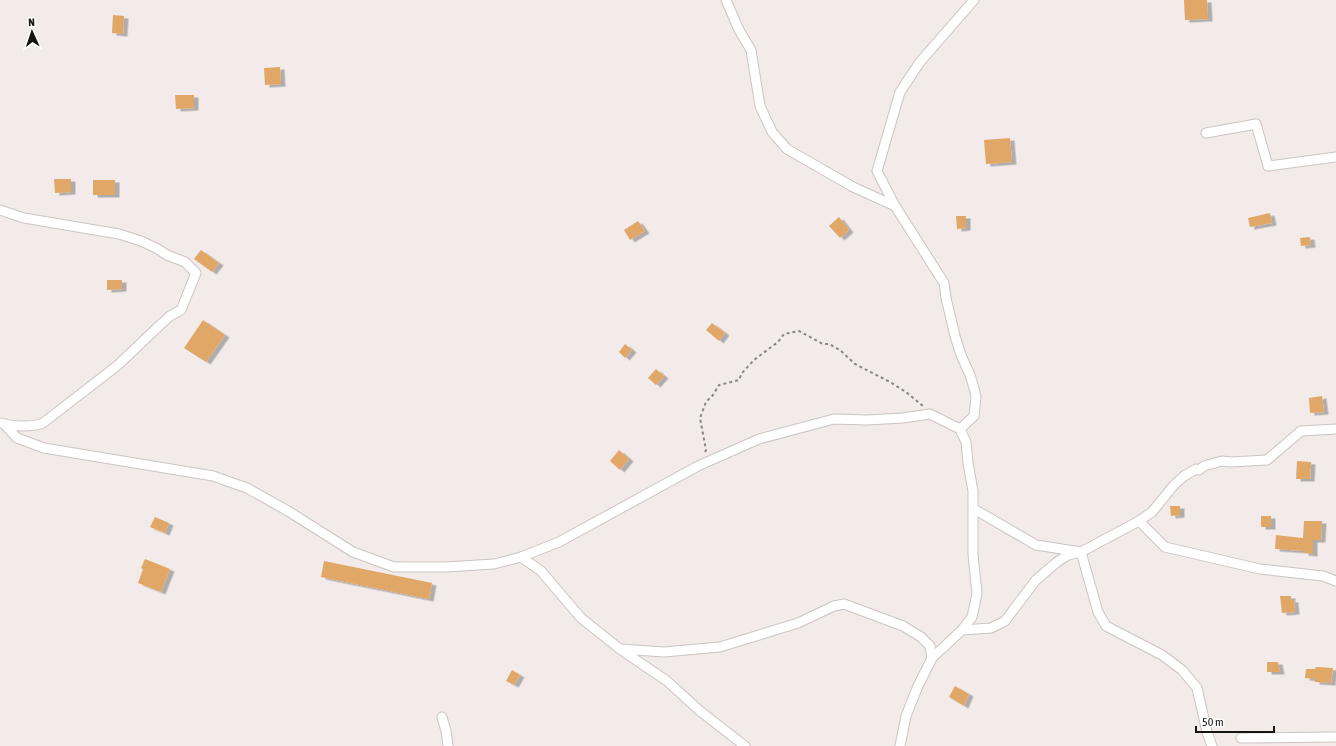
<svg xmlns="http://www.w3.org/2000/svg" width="1336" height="746" font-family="'Asap Condensed',sans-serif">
<defs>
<filter id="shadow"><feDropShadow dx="4.5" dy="2.5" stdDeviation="0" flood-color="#0004"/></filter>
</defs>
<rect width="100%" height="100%" fill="#f2ebea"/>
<g fill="#e1a766" filter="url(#shadow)">
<path d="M1184,0H1207L1208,19L1185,20Z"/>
<path d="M113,15L124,16L123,34L112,33Z"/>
<path d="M280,67L281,84L265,85L264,68Z"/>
<path d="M175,95H194V108L176,109Z"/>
<path d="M1010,138L1012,162L986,164L984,140Z"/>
<path d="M54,179H71V192L55,193Z"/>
<rect x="93" y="180" width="22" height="15"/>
<path d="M1270,213L1272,223L1250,227L1248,218Z"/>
<path d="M956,216H966V228L957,229Z"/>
<path d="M839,217L849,230L840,238L829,226Z"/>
<path d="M638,221L645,231L630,240L624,230Z"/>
<path d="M1310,237L1311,245L1301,246L1300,238Z"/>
<path d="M201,250L219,263L212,272L194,259Z"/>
<path d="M107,280H122V289L107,290Z"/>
<path d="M203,320L225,335L206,362L184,348Z"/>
<path d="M712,323L725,333L719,341L706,330Z"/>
<path d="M625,344L632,350L625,358L619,352Z"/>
<path d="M656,369L664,376L656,385L648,378Z"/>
<path d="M1322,396L1324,412L1310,413L1309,398Z"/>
<path d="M619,450L629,459L620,470L610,461Z"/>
<path d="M1297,461L1311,462L1310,479H1296Z"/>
<path d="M1170,506H1180V515L1171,516Z"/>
<rect x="1261" y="516" width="10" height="11"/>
<path d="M155,517L169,523L165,533L150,527Z"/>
<path d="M1304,521H1322L1321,540H1313V554L1304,553V551L1275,549L1276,535L1303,538Z"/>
<path d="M145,559L170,569L161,592L138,583L143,569L141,568Z"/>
<path d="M324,561L432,583L429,599L321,577Z"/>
<path d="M1280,596H1291V600H1294L1295,612L1282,613Z"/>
<path d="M1267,662H1278L1280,672H1267Z"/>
<path d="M1316,667L1333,668L1331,683L1315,682V679L1305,678L1306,669H1315Z"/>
<path d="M512,670L520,675L514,685L506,681Z"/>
<path d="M955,686L969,694L964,706L949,697Z"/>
</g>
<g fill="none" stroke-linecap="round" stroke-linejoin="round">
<g stroke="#cac4c2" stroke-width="11">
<g id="minor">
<path d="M726,0L739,30L751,50L760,106L772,132L787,149L853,187L895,206L944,283L946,298L955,336L961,355L970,375L974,388L976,397L974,416L960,429"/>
<path d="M1206,133L1256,124L1268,166L1336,157"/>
<path d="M895,206L877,171L900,92L920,62L974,0"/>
<path d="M0,210L24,218L119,234L141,241L156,248L167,255L185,262L196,273L181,310L170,316L160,325L118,365L43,423C33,427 12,427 2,423"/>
<path d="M4,424L17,438L44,448L213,476L247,488L288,511L353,552L394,567H446L494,564L521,557L559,542L698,466L759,439L834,419L867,420L903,418L930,414L960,429L966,442L968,463L973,491V554L977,594L972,617L962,630L932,658L918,686L906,716L900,746"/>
<path d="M974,509L1036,545L1081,552L1098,612L1106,626L1162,655L1182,670L1197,688L1207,732L1212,746"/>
<path d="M1139,521L1165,547L1260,569L1323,576L1336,581"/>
<path d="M521,557L541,571L581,618L620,649L667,681L700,711L745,746"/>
<path d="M962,630L991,628L1005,621L1036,580L1057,562L1068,555L1081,552L1139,521L1152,512L1174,485L1184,476L1196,469L1199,470L1204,466L1222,461L1231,462L1267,460L1301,431L1336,429"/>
<path d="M620,649L664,652L720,647L798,623L834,606L844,604L903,626L921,637L930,646L932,658"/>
<path d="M442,717L446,731L448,746"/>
<path d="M1241,738L1336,737"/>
</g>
</g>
<path stroke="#8b8685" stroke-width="2" stroke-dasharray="3 3" stroke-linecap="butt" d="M705,452L706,450L700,418L706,402L713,395L719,385L739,380L742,373L754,360L778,342L784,334L799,331L823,344H829L840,350L855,364L890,382L906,392L923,406"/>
<use href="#minor" stroke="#fff" stroke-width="9"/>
</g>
<g transform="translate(32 32) rotate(357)" stroke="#ffffff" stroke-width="3" paint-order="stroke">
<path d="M0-3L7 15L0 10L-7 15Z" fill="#161313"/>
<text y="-6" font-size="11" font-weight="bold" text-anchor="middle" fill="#161313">N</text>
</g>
<path d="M1196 726v6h78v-6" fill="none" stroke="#161313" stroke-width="2"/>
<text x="1202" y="726" font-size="12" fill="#161313" stroke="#ffffff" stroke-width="3" paint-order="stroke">50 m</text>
</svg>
